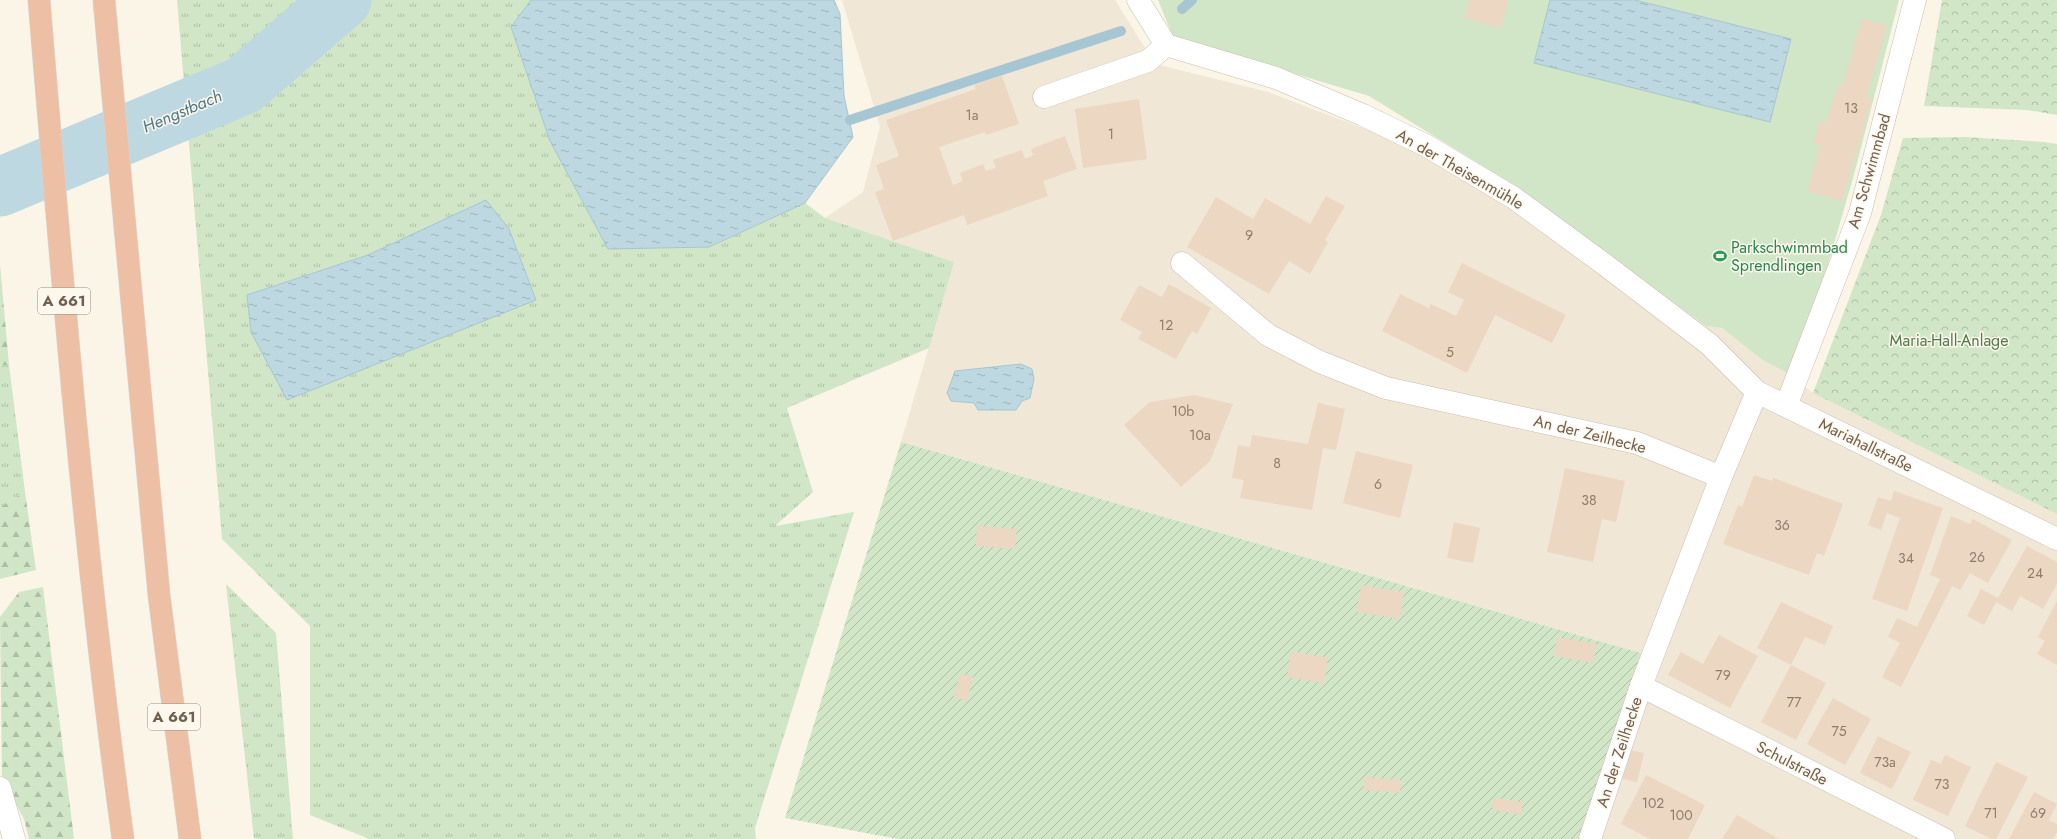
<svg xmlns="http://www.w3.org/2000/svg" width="2057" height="839" font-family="Jost,sans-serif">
<defs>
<pattern id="grass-tufts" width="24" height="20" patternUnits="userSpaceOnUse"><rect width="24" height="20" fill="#d0e6c7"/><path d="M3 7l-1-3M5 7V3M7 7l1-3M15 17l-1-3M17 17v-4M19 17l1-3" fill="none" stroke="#adbea4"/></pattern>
<pattern id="forest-firs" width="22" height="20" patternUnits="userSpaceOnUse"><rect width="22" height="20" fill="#d0e6c7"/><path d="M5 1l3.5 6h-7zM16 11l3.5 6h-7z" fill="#adbea4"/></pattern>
<pattern id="park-crowns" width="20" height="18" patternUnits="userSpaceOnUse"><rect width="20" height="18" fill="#d0e6c7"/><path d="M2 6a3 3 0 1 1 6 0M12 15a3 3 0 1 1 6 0" fill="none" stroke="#adbea4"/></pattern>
<pattern id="garden-furrows" width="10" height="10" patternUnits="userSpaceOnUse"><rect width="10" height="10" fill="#d0e6c7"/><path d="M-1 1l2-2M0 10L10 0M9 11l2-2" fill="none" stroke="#adbea4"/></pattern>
<pattern id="water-ripples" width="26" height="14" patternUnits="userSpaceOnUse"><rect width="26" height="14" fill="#bed8e1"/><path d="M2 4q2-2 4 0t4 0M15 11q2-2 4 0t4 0" fill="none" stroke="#9fb2b9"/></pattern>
</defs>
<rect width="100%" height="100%" fill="#faf5e7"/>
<path fill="#f0e7d6" d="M842,0H1115L1155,64L1268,92L1515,186L1706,326L1722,328L1761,359L1789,374L1813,393L2057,514V839H1585L1648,655L901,442L954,262L825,218L863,192L880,127Z"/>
<g fill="url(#grass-tufts)">
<path d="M177,0H531L511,27L709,247L805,203L825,218L954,262L929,348L787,408L813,492L775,526L854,512L755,828L756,839H369L310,815V626L222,539Z"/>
<path d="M9,365L25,492L0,507V366Z"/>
<path d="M226,584L276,633L293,839H254Z"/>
</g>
<g fill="url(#forest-firs)">
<path d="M0,264L9,365L0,366Z"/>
<path d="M25,492L36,570L0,579V507Z"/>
<path d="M43,587L74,839H29L24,819L2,779L0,617L19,592Z"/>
</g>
<g fill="url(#park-crowns)">
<path d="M1942,0H2057V115L2027,110L1924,106Z"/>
<path d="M1965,137L2044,142L2057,144V514L1813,393L1881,215L1903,138Z"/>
</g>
<path fill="url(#garden-furrows)" d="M901,442L1648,655L1585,839H898L785,818Z"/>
<path fill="#d0e6c7" d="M1158,0H1899L1855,171L1803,351L1789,374L1761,359L1722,328L1706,326L1515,186L1369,96L1173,37Z"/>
<g fill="url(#water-ripples)" stroke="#a5c6d2">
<path d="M531,0H834L840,14L844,96L853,137L805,203L709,247L608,249L550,141L511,27Z"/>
<path d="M1550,0H1635L1791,39L1770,122L1534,63Z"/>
<path d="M486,200L509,229L536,300L287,400L251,332L247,295L368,255Z"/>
<path d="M1021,364L1032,369L1034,379L1030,398L1022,401L1016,410H978L974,403L951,401L947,393L955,371Z"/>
</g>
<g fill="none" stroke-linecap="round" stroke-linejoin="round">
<g stroke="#a5c6d2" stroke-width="10">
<path d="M1182,9L1192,0"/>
<path d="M850,120L1121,31"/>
</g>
<path stroke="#bed8e1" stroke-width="59" d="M0,187L244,85L342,0"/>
</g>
<g fill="#ecd7c2">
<path d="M1469,0H1508L1501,28L1464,18Z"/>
<path d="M1862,18L1887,26L1866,97L1872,99L1842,201L1807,191L1820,146L1813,143L1820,121L1826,123L1838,85L1842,87Z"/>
<path d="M1002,76L1019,124L986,135L985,132L939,147L953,185L963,181L960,173L983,164L986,171L996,168L993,160L1022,150L1025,159L1033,155L1031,149L1065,136L1077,169L1043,181L1048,196L967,225L964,215L893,241L875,192L884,189L876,165L899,156L886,120L976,89L974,85Z"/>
<path d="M1139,99L1147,159L1083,168L1075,109Z"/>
<path d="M1326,196L1345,206L1325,240L1328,242L1310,274L1289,261L1269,294L1187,247L1216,197L1253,219L1265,198L1310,224Z"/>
<path d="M1462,263L1566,315L1552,343L1495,315L1467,373L1382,331L1400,294L1429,308L1431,304L1456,316L1464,300L1448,292Z"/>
<path d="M1169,284L1211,308L1197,334L1192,331L1176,359L1138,339L1142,332L1120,320L1139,285L1162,297Z"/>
<path d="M1194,395L1233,404L1210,461L1181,487L1124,425L1150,402Z"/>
<path d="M1318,403L1345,409L1336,450L1323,448L1312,510L1240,498L1244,480L1232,478L1238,445L1250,447L1252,435L1308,444Z"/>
<path d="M1356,451L1413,465L1400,518L1343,503Z"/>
<path d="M1565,468L1625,481L1616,522L1602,519L1593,562L1547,552Z"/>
<path d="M1754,475L1772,481L1773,478L1843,504L1824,556L1817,553L1809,575L1723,544L1738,505L1742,507Z"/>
<path d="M1894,491L1943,508L1907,611L1872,599L1900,518L1887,513L1881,530L1868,525L1878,497L1891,501Z"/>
<path d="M1951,516L1970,524L1973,519L2012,540L1988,583L1970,573L1960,590L1952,586L1901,687L1882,677L1900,643L1888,637L1897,618L1917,627L1940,579L1930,575Z"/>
<path d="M1454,522L1480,528L1473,563L1447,558Z"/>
<path d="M977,526L1017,529L1015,549L976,546Z"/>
<path d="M2027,546L2057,562V584L2043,609L2020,596L2012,611L1996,602L1984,625L1967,616L1981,589L1998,598Z"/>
<path d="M1361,585L1404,592L1400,619L1357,612Z"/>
<path d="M2057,601V665L2037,654L2045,641L2038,637Z"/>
<path d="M1781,602L1833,626L1825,645L1805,637L1791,665L1757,648Z"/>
<path d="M1719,635L1758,656L1730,708L1668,675L1681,652L1703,664Z"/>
<path d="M1557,637L1597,644L1593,663L1554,656Z"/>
<path d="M1291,651L1328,658L1324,683L1287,677Z"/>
<path d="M1791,665L1826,683L1796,740L1761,722Z"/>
<path d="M960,674L973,677L967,701L954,697Z"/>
<path d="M1833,698L1871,719L1845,765L1807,744Z"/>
<path d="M1878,736L1911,752L1892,789L1860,773Z"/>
<path d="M1629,750L1644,753L1637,782L1622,779Z"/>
<path d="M1945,755L1971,767L1948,816L1913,800L1931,760L1941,764Z"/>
<path d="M1996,762L2028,777L1996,839H1991L1965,826Z"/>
<path d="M1646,775L1705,805L1688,839H1650L1621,824Z"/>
<path d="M1364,777L1401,780L1400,793L1363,790Z"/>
<path d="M2034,792L2057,804L2049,820L2057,824V832L2053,839H2009Z"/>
<path d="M1493,798L1523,802L1521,814L1492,810Z"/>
<path d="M1737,815L1779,839H1722Z"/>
</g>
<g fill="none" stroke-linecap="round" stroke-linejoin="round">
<g stroke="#cabdae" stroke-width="23">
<g id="minor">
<path d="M1138,0L1166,45L1276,78L1363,115L1427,146L1514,198L1604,264L1709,344L1757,392L2057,539"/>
<path d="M1044,97L1148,61L1166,45"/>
<path d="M1182,263L1268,335L1320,362L1386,388L1637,443L1721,477"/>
<path d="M1786,406L1860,213L1915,0"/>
<path d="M1641,686L1944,839"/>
<path d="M0,788L14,839"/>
<path d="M1590,839L1641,686L1721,477L1757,392"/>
</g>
</g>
<g stroke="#dad5d1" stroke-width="23">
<g id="highway">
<path d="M39,0C62,280 85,560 123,839"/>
<path d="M104,0L159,595L190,839"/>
</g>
</g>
<use href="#minor" stroke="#fff" stroke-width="22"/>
<use href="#highway" stroke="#edc0a5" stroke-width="22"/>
</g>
<defs>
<g id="stadium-bare" transform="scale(1.08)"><path d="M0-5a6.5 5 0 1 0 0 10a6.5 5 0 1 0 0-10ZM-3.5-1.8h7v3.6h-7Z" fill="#2e9e5b" stroke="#fdf8ed" stroke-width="2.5" paint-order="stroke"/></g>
</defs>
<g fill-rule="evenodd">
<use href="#stadium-bare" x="1720" y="256"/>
</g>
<g text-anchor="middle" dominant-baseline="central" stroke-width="3" stroke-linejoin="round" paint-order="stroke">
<g font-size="14" fill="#8f7c6b">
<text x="1851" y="108">13</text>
<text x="972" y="115">1a</text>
<text x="1111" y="134">1</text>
<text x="1249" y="235">9</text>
<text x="1166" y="325">12</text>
<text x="1450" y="352">5</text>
<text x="1183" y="411">10b</text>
<text x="1200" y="435">10a</text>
<text x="1277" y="463">8</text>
<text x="1378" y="484">6</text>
<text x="1589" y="500">38</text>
<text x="1782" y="525">36</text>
<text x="1977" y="557">26</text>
<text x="1906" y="558">34</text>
<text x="2035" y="573">24</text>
<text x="1723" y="675">79</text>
<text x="1794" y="702">77</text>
<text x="1839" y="731">75</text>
<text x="1885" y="762">73a</text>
<text x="1942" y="784">73</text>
<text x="1653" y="803">102</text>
<text x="1991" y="813">71</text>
<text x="2038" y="813">69</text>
<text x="1681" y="815">100</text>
</g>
<g fill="#fdf8ed" stroke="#9a8c7e" stroke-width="1">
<rect x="38" y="288" width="52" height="26" rx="3"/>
<rect x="148" y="704" width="52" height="26" rx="3"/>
</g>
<g font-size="15" font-weight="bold" fill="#705e4e">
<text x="64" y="301">A 661</text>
<text x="174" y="717">A 661</text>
</g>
<g font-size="16" fill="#705e4e" stroke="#fdf8ed">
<text transform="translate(1460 169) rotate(30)">An der Theisenmühle</text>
<text transform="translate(1869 171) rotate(-74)">Am Schwimmbad</text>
<text transform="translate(1590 434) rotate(14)">An der Zeilhecke</text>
<text transform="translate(1866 445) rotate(26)">Mariahallstraße</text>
<text transform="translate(1619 752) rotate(-72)">An der Zeilhecke</text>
<text transform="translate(1792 763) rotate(27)">Schulstraße</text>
</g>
<g font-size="16" fill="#27864d" stroke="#fdf8ed" text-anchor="start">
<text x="1731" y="247">Parkschwimmbad<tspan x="1731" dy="18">Sprendlingen</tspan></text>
</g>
<g font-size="16" fill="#547a4b" stroke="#fdf8ed">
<text x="1949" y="340">Maria-Hall-Anlage</text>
</g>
<g font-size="17" font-style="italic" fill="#4e7888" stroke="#fdf8ed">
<text transform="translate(182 111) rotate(-23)">Hengstbach</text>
</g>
</g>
</svg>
